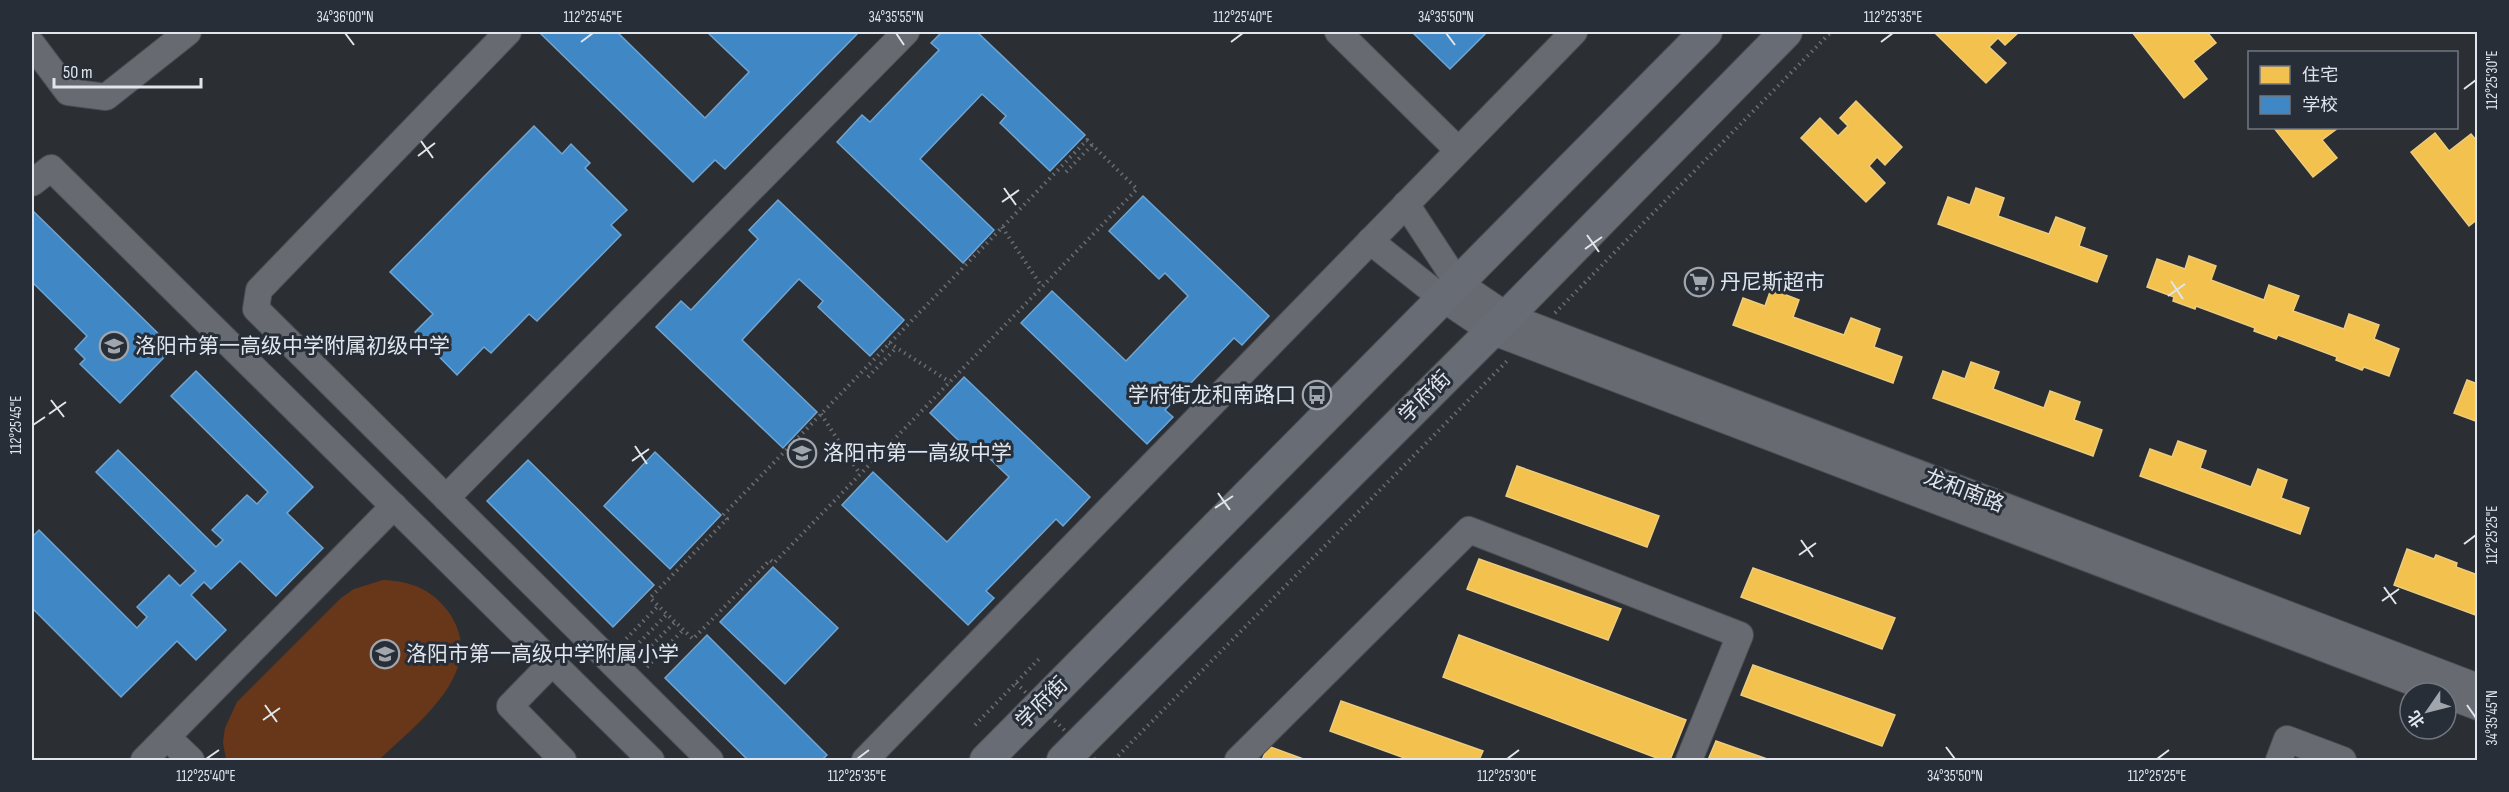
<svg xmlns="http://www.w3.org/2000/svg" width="2509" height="792" font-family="'Sofia Sans Condensed','Noto Sans SC',sans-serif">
<rect width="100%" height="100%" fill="#2b2f34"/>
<path fill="#68371a" d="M383,580C410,581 431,589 447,610C492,669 417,723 379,760H226L223,742L225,728L237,702L341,598L354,589Z"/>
<g fill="#f2c14e" stroke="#edcc7d" stroke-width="1.5">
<path d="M1934,32H2019L2005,45L1998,38L1989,47L2006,63L1986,83Z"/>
<path d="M2132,32H2207L2216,43L2193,61L2207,79L2184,98Z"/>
<path d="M1856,101L1902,147L1885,165L1877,157L1869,166L1885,183L1866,202L1801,138L1820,118L1838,136L1848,126L1840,118Z"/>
<path d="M2274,128H2338L2322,140L2337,158L2313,177Z"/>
<path d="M2435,133L2449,151L2471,134L2478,142V219L2469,226L2411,152Z"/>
<path d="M1976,188L2004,198L1998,216L2049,234L2056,217L2085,228L2079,246L2107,256L2097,282L1938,224L1948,197L1970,205Z"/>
<path d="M2189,256L2216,266L2211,280L2264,300L2269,285L2299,296L2293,311L2344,329L2349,314L2379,325L2374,339L2399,349L2389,376L2364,367L2362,370L2336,360L2337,357L2278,335L2276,339L2254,331L2255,328L2196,306L2195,309L2173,301L2174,297L2147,287L2157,259L2185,269Z"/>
<path d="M1771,289L1799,300L1793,317L1844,335L1851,318L1880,329L1874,347L1902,357L1893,383L1733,325L1743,298L1765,306Z"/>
<path d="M1971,362L1999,372L1993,389L2044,408L2050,391L2080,402L2074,420L2102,430L2093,456L1933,398L1943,371L1965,379Z"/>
<path d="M2467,380L2478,384V422L2454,413Z"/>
<path d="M2178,441L2206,451L2200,468L2251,487L2258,469L2287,480L2281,498L2309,508L2300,534L2140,476L2150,449L2172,457Z"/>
<path d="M1517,466L1659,516L1647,547L1506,496Z"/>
<path d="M2407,549L2434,559L2436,555L2457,563L2456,567L2478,575V616L2394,585Z"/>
<path d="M1479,559L1621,609L1608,640L1467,589Z"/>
<path d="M1753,568L1895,618L1882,649L1741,597Z"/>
<path d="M1459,635L1686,720L1670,760H1662L1443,677Z"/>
<path d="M1753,665L1895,715L1882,746L1741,695Z"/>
<path d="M1341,701L1483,751L1479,760H1410L1330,731Z"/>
<path d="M1716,741L1770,760H1708Z"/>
<path d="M1268,746L1306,760H1262Z"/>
</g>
<g fill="#3f88c5" stroke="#70a4d1" stroke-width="1.5">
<path d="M541,32H617L705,118L749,72L707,32H859L725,169L715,160L693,182L540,33Z"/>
<path d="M942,32H977L1085,135L1050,171L1000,123L1006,116L982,94L920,159L994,230L963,263L837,142L862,115L870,122L939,50L931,43Z"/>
<path d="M1412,32H1482L1485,34L1450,69Z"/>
<path d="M534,126L562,154L571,144L590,163L585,168L627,210L611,225L621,235L537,321L529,314L491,353L484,347L457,375L415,332L433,314L390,272Z"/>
<path d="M1143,196L1269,316L1242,345L1234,338L1165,410L1173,417L1147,444L1021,323L1052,291L1126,361L1188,296L1165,273L1159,279L1109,231Z"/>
<path d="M778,200L904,320L870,356L818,307L823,301L799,279L742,340L817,412L783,448L656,327L681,301L691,310L758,239L749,230Z"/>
<path d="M32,210L173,348L120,403L80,364L85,359L75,349L87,336L32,282Z"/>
<path d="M196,371L313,487L287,513L323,548L276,596L240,561L211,589L204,582L191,595L226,630L196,660L177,641L121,697L32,608V537L39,530L137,628L147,617L137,607L169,575L180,586L196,571L96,472L118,450L216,547L223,540L212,530L247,495L257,504L268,492L171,396Z"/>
<path d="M964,377L1090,497L1063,526L1056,519L986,591L994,598L968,625L842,505L873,472L947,542L1009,477L986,455L980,461L930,413Z"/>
<path d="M655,452L721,515L670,569L604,506Z"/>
<path d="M528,460L654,585L613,627L487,501Z"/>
<path d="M773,567L838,628L785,684L720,622Z"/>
<path d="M707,635L827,755L822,760H748L665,678Z"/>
</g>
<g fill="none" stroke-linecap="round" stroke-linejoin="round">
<g stroke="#4a4d52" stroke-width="28">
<g id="minor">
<path d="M508,32L259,290L256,309L710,760"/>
<path d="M1338,32L1458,150"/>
<path d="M32,44L68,92L106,97L188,32"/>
<path d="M32,183L51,168L651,760"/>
<path d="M1406,204L1457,282L1507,316L2478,687"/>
<path d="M1370,241L1442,298L1491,331L2441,693"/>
<path d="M446,498L906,32"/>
<path d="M552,663L510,706L563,760"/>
<path d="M2446,695L2478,707"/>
<path d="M167,737L191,760"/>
<path d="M144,760L394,506"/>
<path d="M865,760L1574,32"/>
<path d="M1238,760L1469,530L1740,635L1689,760"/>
<path d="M2279,760L2287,739L2343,760"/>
</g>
</g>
<g stroke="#4a4d52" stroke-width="34">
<g id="major">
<path d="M986,760L1706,32"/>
<path d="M1063,760L1507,316L1786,32"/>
</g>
</g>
<g stroke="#6b6d71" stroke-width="4" stroke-dasharray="1.5 4.5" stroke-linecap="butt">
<path d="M1087,140L1137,189L774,563L770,560L693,639L650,598L727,519L723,515Z"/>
<path d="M1066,172L1092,145"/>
<path d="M1002,227L1042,287"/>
<path d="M1555,313L1831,32"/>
<path d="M889,343L950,382"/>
<path d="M868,377L896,348"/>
<path d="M821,414L860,474"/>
<path d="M622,643L658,606"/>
<path d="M631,651L667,614"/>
<path d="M639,658L675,622"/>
<path d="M647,667L683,630"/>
<path d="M975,725L1039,659"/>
<path d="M1114,760L1507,361"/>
</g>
<use href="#minor" stroke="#676a70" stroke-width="26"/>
<use href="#major" stroke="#686d75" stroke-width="32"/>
<path stroke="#6b6d71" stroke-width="4" stroke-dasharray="1.5 4.5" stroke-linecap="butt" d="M1016,683L1095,760"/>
</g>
<path fill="none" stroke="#e1e5ec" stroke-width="2" d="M345,33L354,45M896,33L904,45M1446,33L1455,45M581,42L593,33M1231,42L1243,33M1881,42L1893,33M2464,89L2476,80M421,141L433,158M418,156L435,143M1004,188L1016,205M1002,202L1019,190M1587,235L1599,252M1585,249L1602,237M2171,281L2183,299M2168,296L2185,284M51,400L64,417M49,414L66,402M33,425L45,417M635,446L647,464M632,461L649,449M1218,493L1230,510M1215,508L1233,496M1801,540L1813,557M2464,544L2476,535M1799,555L1816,543M2384,587L2396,604M2382,601L2399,589M265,705L277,722M2467,705L2476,718M263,720L280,708M1946,747L1955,759M206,759L219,750M857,759L869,750M1507,759L1519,750M2157,759L2169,750"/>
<defs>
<g id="supermarket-ring" transform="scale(1.5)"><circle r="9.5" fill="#272e38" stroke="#a1a5ac" stroke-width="1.5"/><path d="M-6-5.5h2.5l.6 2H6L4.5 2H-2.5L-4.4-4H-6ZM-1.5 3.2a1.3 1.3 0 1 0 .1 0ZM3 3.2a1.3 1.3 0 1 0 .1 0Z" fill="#a1a5ac"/></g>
<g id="school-ring" transform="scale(1.5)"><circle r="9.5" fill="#272e38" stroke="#a1a5ac" stroke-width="1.5"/><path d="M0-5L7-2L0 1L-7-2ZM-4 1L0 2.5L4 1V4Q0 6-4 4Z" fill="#a1a5ac"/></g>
<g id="bus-ring" transform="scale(1.5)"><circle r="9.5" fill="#272e38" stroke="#a1a5ac" stroke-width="1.5"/><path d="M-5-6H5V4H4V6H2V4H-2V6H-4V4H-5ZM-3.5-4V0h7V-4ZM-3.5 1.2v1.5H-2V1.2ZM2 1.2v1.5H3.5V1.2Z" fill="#a1a5ac"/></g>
</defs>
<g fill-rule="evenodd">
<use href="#supermarket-ring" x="1699" y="282"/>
<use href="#school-ring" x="114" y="346"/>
<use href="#bus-ring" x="1317" y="395"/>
<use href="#school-ring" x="802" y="453"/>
<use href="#school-ring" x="385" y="654"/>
</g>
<g text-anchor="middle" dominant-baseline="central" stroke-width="6" stroke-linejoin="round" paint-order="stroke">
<g font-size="21" fill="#e1e5ec" stroke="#272e38" text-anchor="start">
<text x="1720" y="282">丹尼斯超市</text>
<text x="135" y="346">洛阳市第一高级中学附属初级中学</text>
<text x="1296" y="395" text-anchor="end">学府街龙和南路口</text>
<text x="823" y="453">洛阳市第一高级中学</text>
<text x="406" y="654">洛阳市第一高级中学附属小学</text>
</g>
<g font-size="21" fill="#e1e5ec" stroke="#272e38">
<text transform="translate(1425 397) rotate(-45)">学府街</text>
<text transform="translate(1964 491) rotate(21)">龙和南路</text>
<text transform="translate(1042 703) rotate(-45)">学府街</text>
</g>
</g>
<rect width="2509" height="792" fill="none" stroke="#272e38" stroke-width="66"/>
<rect x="2248" y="51" width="210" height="78" fill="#272e38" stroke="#717780" stroke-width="1.5"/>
<rect x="2260" y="66" width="30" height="18" fill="#f2c14e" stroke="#717780" stroke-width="1.5"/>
<text x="2302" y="81" font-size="18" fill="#e1e5ec">住宅</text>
<rect x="2260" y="96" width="30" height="18" fill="#3f88c5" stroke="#717780" stroke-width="1.5"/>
<text x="2302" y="111" font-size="18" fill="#e1e5ec">学校</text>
<g transform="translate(2428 711) rotate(235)"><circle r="28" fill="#272e38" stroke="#717780" stroke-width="1.5"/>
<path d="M0-4.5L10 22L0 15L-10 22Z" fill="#a1a5ac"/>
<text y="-9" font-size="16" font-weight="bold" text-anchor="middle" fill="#e1e5ec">北</text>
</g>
<path d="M54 78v9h147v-9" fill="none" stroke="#e1e5ec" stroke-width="3"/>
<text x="63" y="78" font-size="18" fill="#e1e5ec" stroke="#272e38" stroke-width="4.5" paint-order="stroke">50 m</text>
<rect x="33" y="33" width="2443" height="726" fill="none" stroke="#e1e5ec" stroke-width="2"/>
<g font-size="15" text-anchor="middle" fill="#e1e5ec">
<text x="345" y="22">34°36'00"N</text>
<text x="593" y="22">112°25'45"E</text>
<text x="896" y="22">34°35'55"N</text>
<text x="1243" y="22">112°25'40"E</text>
<text x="1446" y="22">34°35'50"N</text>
<text x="1893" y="22">112°25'35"E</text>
<text transform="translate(2492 80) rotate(-90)" y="5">112°25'30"E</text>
<text transform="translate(16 425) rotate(-90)" y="5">112°25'45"E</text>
<text transform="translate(2492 535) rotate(-90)" y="5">112°25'25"E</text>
<text transform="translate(2492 718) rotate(-90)" y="5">34°35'45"N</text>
<text x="206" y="781">112°25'40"E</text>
<text x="857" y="781">112°25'35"E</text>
<text x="1507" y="781">112°25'30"E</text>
<text x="1955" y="781">34°35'50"N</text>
<text x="2157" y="781">112°25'25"E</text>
</g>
</svg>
